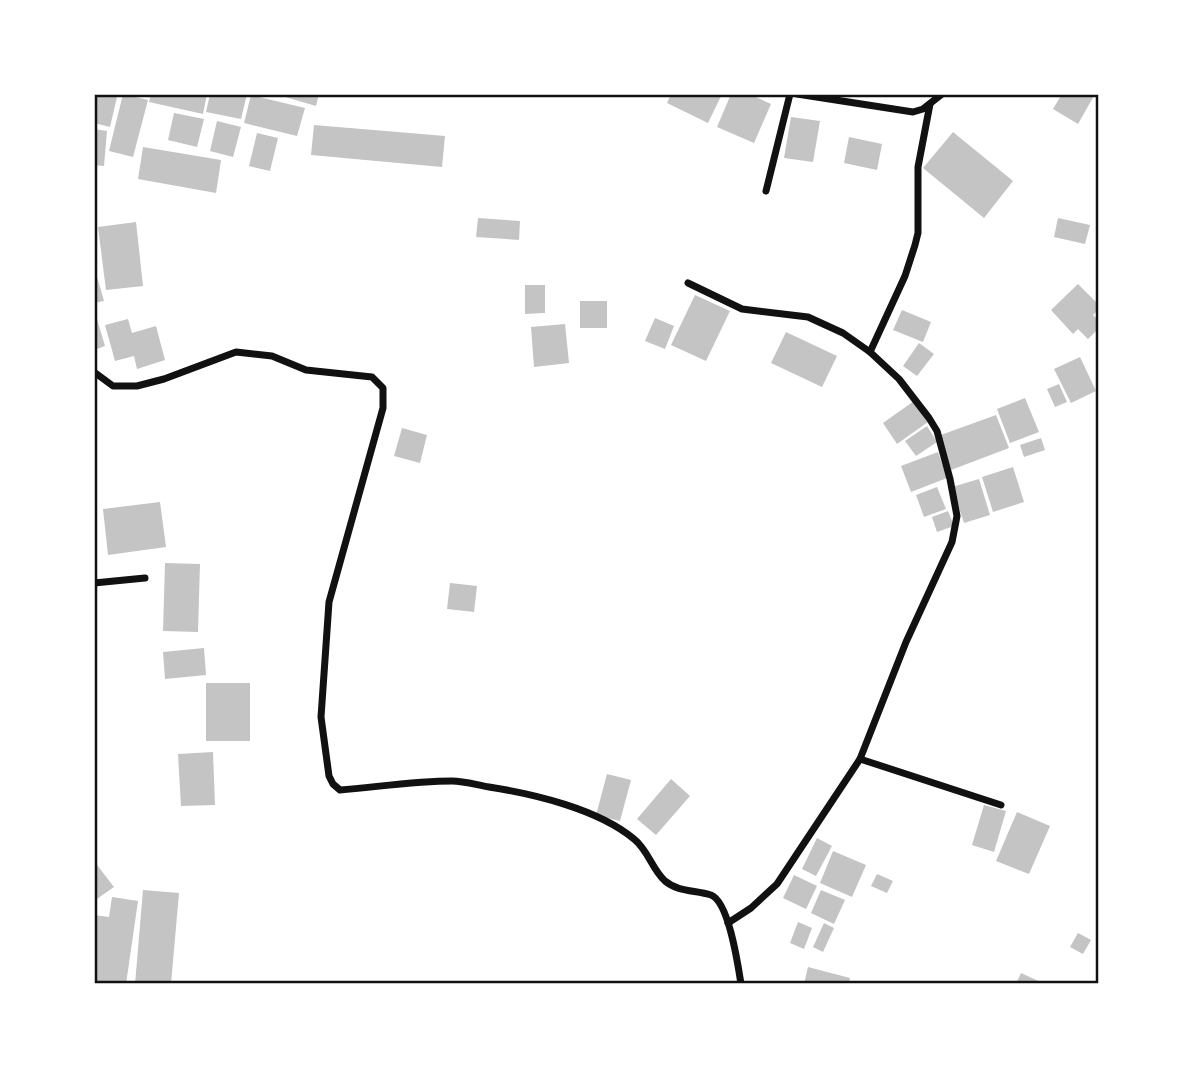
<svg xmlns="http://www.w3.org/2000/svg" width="1193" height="1078" font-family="Overpass,sans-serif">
<rect width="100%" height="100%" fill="#fff"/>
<g fill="#c4c4c4">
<path d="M94,94L117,97L110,127L94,123Z"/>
<path d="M123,94L148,100L133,157L109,151Z"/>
<path d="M151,94H207L203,114L149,102Z"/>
<path d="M210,94H247L241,119L206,112Z"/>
<path d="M275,94H319L316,106Z"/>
<path d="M671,94H722L708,123L667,103Z"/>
<path d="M731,94H749L771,104L754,143L717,127Z"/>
<path d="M1062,94H1095L1078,124L1053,109Z"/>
<path d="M251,95L305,108L297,136L244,123Z"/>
<path d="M174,113L204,119L197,147L168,140Z"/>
<path d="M791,117L820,121L813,162L784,158Z"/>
<path d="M217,121L241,127L233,157L210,151Z"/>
<path d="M314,125L445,136L442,167L311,155Z"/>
<path d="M94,129L107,131L104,166L94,165Z"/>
<path d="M953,132L1013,181L984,218L923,168Z"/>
<path d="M257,133L278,138L270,171L249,166Z"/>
<path d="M849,137L882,144L877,170L844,163Z"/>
<path d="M143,147L221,160L216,193L138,179Z"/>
<path d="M478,218L520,221L519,240L476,237Z"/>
<path d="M1058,218L1090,225L1085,244L1054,237Z"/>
<path d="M136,222L143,286L106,290L98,227Z"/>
<path d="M94,266L104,301L94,303Z"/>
<path d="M1078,284L1098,304V310L1093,315L1098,320V329L1088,339L1078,329L1073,334L1051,310Z"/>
<path d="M525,285H545V313L525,314Z"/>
<path d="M695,295L730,311L706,361L671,345Z"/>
<rect x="580" y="301" width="27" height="27"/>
<path d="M902,310L931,322L923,342L893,330Z"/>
<path d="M655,318L674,326L665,349L645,341Z"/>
<path d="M97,319L105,346L94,350V320Z"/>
<path d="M128,319L132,333L156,326L165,360L137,369L134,356L115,361L105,325Z"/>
<path d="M565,324L569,363L534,367L531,327Z"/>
<path d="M786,332L837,356L822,387L771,363Z"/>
<path d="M919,343L934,354L917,376L903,366Z"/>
<path d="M1080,357L1096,391L1071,403L1054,369Z"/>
<path d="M1059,384L1067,402L1055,407L1047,389Z"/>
<path d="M1025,398L1039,432L1010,443L997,409Z"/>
<path d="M914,401L928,422L897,444L883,423Z"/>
<path d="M996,415L1009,448L951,470L938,436Z"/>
<path d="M927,426L937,442L916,456L905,441Z"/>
<path d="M402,428L427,435L420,463L394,456Z"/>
<path d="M1041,438L1045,450L1024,457L1020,445Z"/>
<path d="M938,452L947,478L911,492L901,466Z"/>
<path d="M1013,467L1024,502L993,512L982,477Z"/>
<path d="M979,479L990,515L964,523L952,487Z"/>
<path d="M937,487L946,509L924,517L916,495Z"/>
<path d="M160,502L166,547L108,555L103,509Z"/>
<path d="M948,511L954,526L937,532L932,517Z"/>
<path d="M165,563L200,564L198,632L163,631Z"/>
<path d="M450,583L477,586L474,612L447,609Z"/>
<path d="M204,648L206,675L165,679L163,652Z"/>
<rect x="206" y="683" width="44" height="58"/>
<path d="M213,752L215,805L181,806L178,754Z"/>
<path d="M607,774L631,780L620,821L596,815Z"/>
<path d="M671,779L690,796L656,835L637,819Z"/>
<path d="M984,805L1006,811L994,852L972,845Z"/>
<path d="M1017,812L1050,826L1029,874L996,861Z"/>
<path d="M817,838L832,846L816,876L802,869Z"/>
<path d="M833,851L866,865L852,897L820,883Z"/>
<path d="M94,861L114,887L94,901Z"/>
<path d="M877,874L893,881L887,893L871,886Z"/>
<path d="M794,875L817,886L806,909L783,898Z"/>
<path d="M143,890L179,893L171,984H135Z"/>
<path d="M821,890L845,900L834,924L811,913Z"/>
<path d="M112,897L138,901L126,984H94V915L109,917Z"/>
<path d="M798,922L812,928L804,949L790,943Z"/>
<path d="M824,923L834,928L823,952L813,947Z"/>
<path d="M1078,933L1091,940L1083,954L1070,947Z"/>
<path d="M808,967L850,978L849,984H804Z"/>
<path d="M1021,973L1045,984H1016Z"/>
</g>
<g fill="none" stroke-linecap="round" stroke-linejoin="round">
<g stroke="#111" stroke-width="7">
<path d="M797,94L913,112L923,109L942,94"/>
<path d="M766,191L790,94"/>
<path d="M688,283L742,309L808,317L843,333L870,352L899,379L929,418L937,431L950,479L957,516L952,542L906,642L860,759L777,884L751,908L728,923"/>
<path d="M870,352L905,276L915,245L918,233V167L930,104"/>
<path d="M94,372L113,386H137L164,379L236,352L272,356L306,370L372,377L383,388V408L329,602L321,717L329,776L333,784L340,790C377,787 416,781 452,781C464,781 477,785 489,787C534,794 598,809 634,839C648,850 652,869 665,881C678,892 695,890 711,895C729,902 738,965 741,984"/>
<path d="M94,583L145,578"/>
<path d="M860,759L1001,805"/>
</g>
</g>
<rect width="1193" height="1078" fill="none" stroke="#ffffff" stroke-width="192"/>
<rect x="96" y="96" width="1001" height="886" fill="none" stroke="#111" stroke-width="2.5"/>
</svg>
